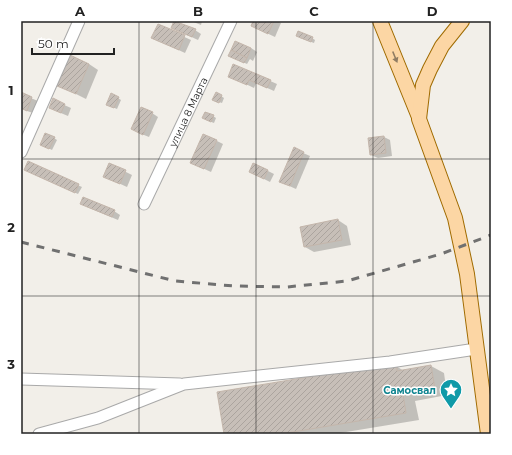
<svg xmlns="http://www.w3.org/2000/svg" width="512" height="455" font-family="Montserrat,sans-serif">
<defs>
<pattern id="building-hatch" width="6" height="6" patternUnits="userSpaceOnUse"><rect width="6" height="6" fill="#c7bfb8"/><path d="M-1 1l2-2M0 6l6-6M5 7l2-2" fill="none" stroke="#aba49e"/></pattern>
</defs>
<rect width="100%" height="100%" fill="#f2efe9"/>
<g fill="#0003">
<path d="M191,21H202L201,25Z"/>
<path d="M254,21H277L281,23L275,37L258,29Z"/>
<path d="M158,25L191,40L185,53L159,41Z"/>
<path d="M172,28L195,30L201,34L198,40Z"/>
<path d="M300,38H312L315,40L314,43Z"/>
<path d="M251,48L257,52L253,61L250,59L247,64L232,57Z"/>
<path d="M89,64L98,70L86,99L58,85Z"/>
<path d="M234,65L277,84L274,91L256,83L254,88L229,76Z"/>
<path d="M21,94L38,101L33,113L21,109Z"/>
<path d="M221,96L224,98L222,103L216,101Z"/>
<path d="M118,98L121,100L117,109L110,106Z"/>
<path d="M53,100L71,108L68,116L56,111Z"/>
<path d="M152,113L158,117L149,137L139,133Z"/>
<path d="M213,116L216,118L214,123L206,120Z"/>
<path d="M384,137L390,140L392,156L378,158L371,155L369,139Z"/>
<path d="M54,138L57,140L52,150L44,146Z"/>
<path d="M217,141L223,144L211,172L198,166Z"/>
<path d="M294,149L310,156L296,189L287,185Z"/>
<path d="M28,162L82,187L78,194L28,171Z"/>
<path d="M110,164L132,175L127,187L105,177Z"/>
<path d="M268,171L274,174L270,182L250,172Z"/>
<path d="M87,207L114,211L120,215L118,220Z"/>
<path d="M338,220L347,226L351,245L314,252L305,247Z"/>
<path d="M396,366L404,371L431,366L444,373L447,395L415,401L419,420L334,434H225Z"/>
</g>
<g fill="url(#building-hatch)" stroke="#c4b6ab">
<path d="M174,21L196,29L192,37L171,28Z"/>
<path d="M253,21H274L268,34L251,26Z"/>
<path d="M158,24L185,35L179,50L151,38Z"/>
<path d="M298,31L313,37L311,42L296,36Z"/>
<path d="M235,41L251,48L247,58L231,50Z"/>
<path d="M231,50L247,58L244,63L228,56Z"/>
<path d="M70,55L89,64L76,94L57,86Z"/>
<path d="M233,64L271,80L267,88L249,80L247,85L228,77Z"/>
<path d="M21,92L32,97L27,111L21,108Z"/>
<path d="M216,92L222,95L219,103L212,100Z"/>
<path d="M111,93L119,97L114,108L106,105Z"/>
<path d="M53,98L65,104L61,113L49,108Z"/>
<path d="M141,107L153,112L143,135L131,129Z"/>
<path d="M205,112L214,115L211,122L202,118Z"/>
<path d="M45,133L55,137L49,149L40,145Z"/>
<path d="M203,134L217,140L204,169L190,163Z"/>
<path d="M384,136L386,153L370,155L368,138Z"/>
<path d="M294,147L304,152L290,186L279,182Z"/>
<path d="M28,161L79,184L75,193L24,170Z"/>
<path d="M109,163L126,170L120,184L103,177Z"/>
<path d="M253,163L268,170L264,179L249,172Z"/>
<path d="M83,197L115,210L112,217L80,204Z"/>
<path d="M338,219L342,240L304,247L300,227Z"/>
<path d="M397,365V371L431,365L435,389L403,394L406,413L281,434H224L217,392L375,366Z"/>
</g>
<g fill="none" stroke-linecap="round" stroke-linejoin="round">
<g stroke="#a9a9a9" stroke-width="13">
<g id="minor">
<path d="M21,152L79,21"/>
<path id="s1" d="M144,204L231,21"/>
<path d="M21,379L180,384"/>
<path d="M39,434L98,418L184,384L390,362L476,349"/>
</g>
</g>
<g stroke="#a06b00" stroke-width="16">
<g id="major">
<path d="M380,21L419,117"/>
<path d="M462,21L442,46L430,69L423,85L419,119L455,218L467,274L488,434"/>
</g>
</g>
<use href="#minor" stroke="#fff" stroke-width="11"/>
<use href="#major" stroke="#fcd6a4" stroke-width="14"/>
<path stroke="#707070" stroke-width="3" stroke-dasharray="8 8" stroke-linecap="butt" d="M21,242L175,281L234,286L287,287L347,281L441,254L491,235"/>
</g>
<defs><path id="oneway-solid" d="M-6-.8H1V-3.2L6.5 0L1 3.2V.8H-6Z"/></defs>
<use fill="#8f7c63" href="#oneway-solid" transform="translate(395 57) rotate(68)"/>
<path fill="none" stroke="#222" stroke-width="1" stroke-opacity="0.55" d="M139,21V434M256,21V434M373,21V434M21,159H491M21,296H491"/>
<defs>
<g id="sight-pin" transform="scale(1.15)"><path d="M0 17L-7.5 6A9.5 9.5 0 1 1 7.5 6Z" fill="#0f9aa8" stroke="#fff"/><path d="M0-6L1.8-2.2L6-1.7L2.9 1.2L3.7 5.4L0 3.3L-3.7 5.4L-2.9 1.2L-6-1.7L-1.8-2.2Z" fill="#fff"/></g>
</defs>
<g fill-rule="evenodd">
<use href="#sight-pin" x="451" y="390"/>
</g>
<g text-anchor="middle" dominant-baseline="central" stroke-width="3" stroke-linejoin="round" paint-order="stroke">
<g font-size="10" fill="#222" stroke="#fff">
<text stroke="none"><textPath href="#s1" startOffset="102">улица 8 Марта</textPath></text>
</g>
<g font-size="10" font-weight="bold" fill="#0d838f" stroke="#fff" text-anchor="end">
<text x="436" y="390">Самосвал</text>
</g>
</g>
<rect width="512" height="455" fill="none" stroke="#ffffff" stroke-width="44"/>
<path d="M32 48v6h82v-6" fill="none" stroke="#222222" stroke-width="2"/>
<text x="38" y="48" font-size="12" fill="#222222" stroke="#ffffff" stroke-width="3" paint-order="stroke">50 m</text>
<rect x="22" y="22" width="468" height="411" fill="none" stroke="#222" stroke-width="1.5"/>
<g font-size="13" text-anchor="middle" font-weight="bold" fill="#222">
<text x="80" y="16">A</text>
<text x="198" y="16">B</text>
<text x="314" y="16">C</text>
<text x="432" y="16">D</text>
<text x="11" y="95">1</text>
<text x="11" y="232">2</text>
<text x="11" y="369">3</text>
</g>
</svg>
